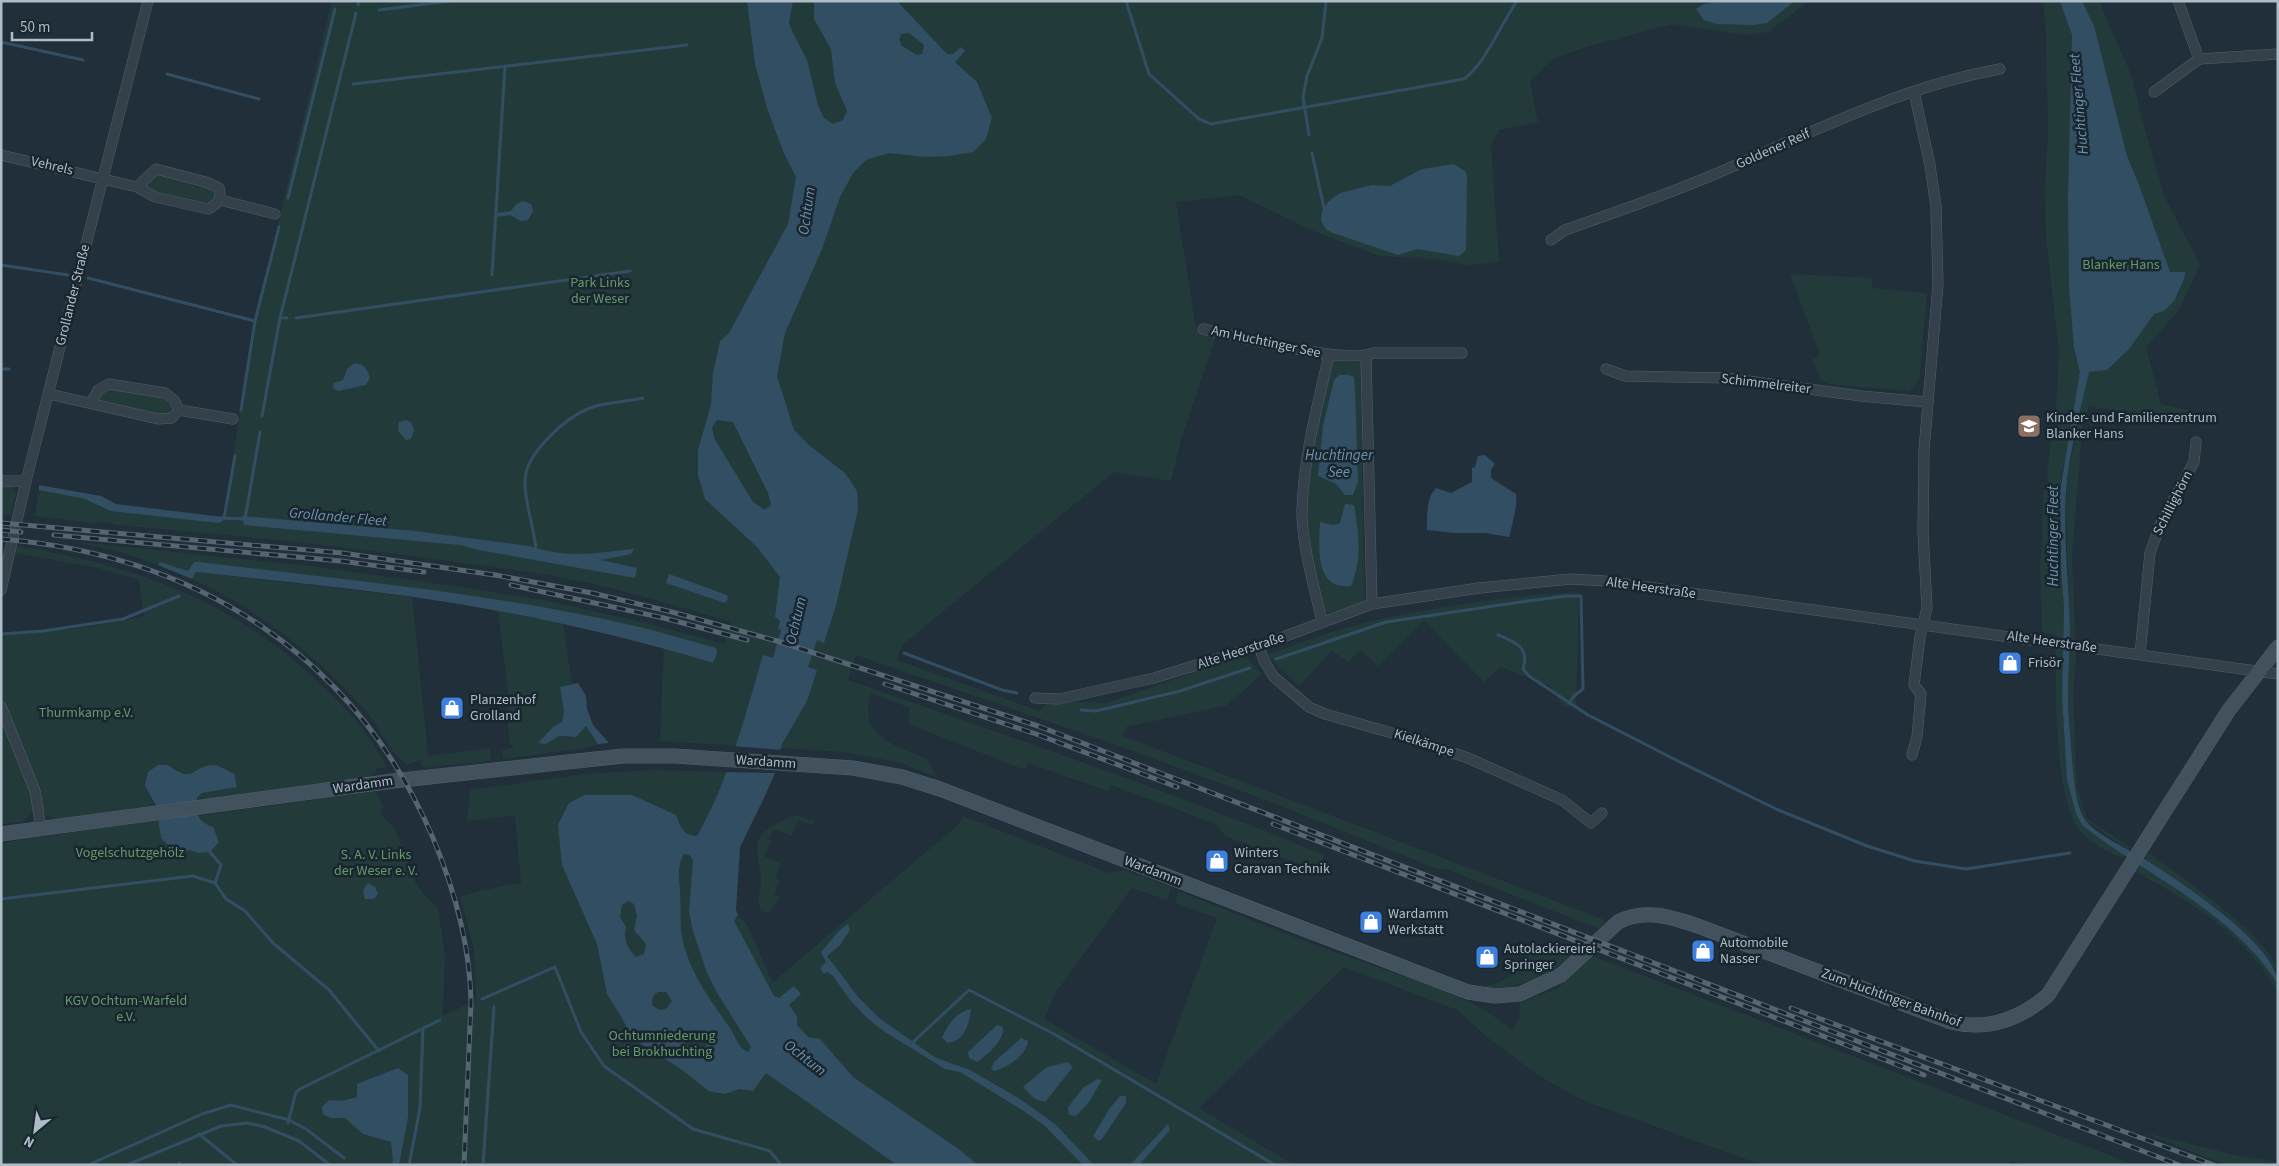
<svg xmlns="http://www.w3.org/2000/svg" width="2279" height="1166" font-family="'Source Sans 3',sans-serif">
<rect width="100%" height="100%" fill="#202f3a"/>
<g fill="#223b3a" fill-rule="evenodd">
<path d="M332,1H1809L1768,32L1744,35L1672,24L1586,47L1553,59L1530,81L1538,122L1499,130L1491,145L1499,262L1467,265L1436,259L1379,256L1311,230L1239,195L1176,202L1196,329L1203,335L1216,336L1181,440L1171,481L1114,472L902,645L897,660L1040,711L1050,700L1106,703L1244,655L1262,674L1227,705L1126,727L1123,736L1605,920L1600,929L1446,869H1437L1271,802L1122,747L856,655L848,680C1008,736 1168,790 1324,855L1318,871L1225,836L1216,824L1111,785L1108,791L1028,763L1025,770L911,725L908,720L910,708L871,693C857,737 895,745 928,759L936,777L901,763L846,752L660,741L664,648L668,635C609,619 548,609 489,600C391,584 293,573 194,562L188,571L160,562L158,565L124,553L77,542L310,566L447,585L543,600L634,620L725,644L731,622C684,608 637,594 589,583C542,573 495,567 447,561C338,545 227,535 117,525L107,522L92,523L35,516L39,490L85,499L110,511L218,523L223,521L254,323Z"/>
<path d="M2043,1H2099L2132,77L2143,123L2165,198L2200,265L2179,310L2146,347L2161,404L2198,413L2192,425L2089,406L2082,432L2072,554L2076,660L2073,694L2077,787L2086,818L2130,847L2128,850L2085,820L2074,789L2068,696L2070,631L2066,515L2067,480L2082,404L2062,471L2060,491L2061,569L2064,608L2062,697L2067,780L2082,825L2125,855L2123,858C2108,852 2092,844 2081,832C2054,801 2057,697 2055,655L2056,635L2042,632L2040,563L2042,548L2043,494L2048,482L2047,471L2056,410L2059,351L2046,238L2045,188L2048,132L2046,32Z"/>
<path d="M157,174H164L208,188L216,195L210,205L155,194L145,186Z"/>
<path d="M1790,274L1872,278V288L1927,293L1919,381L1909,391L1829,384L1819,378L1813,359L1820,354Z"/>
<path d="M1336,359L1361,362L1364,368L1362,472L1365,602L1327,614L1322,608C1316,578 1308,547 1308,516C1307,464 1321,411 1332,360ZM1354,378L1358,482L1352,495H1345L1336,484L1318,476L1323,425L1334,380ZM1320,522L1335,525L1340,523L1358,529L1355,576Z"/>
<path d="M113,387C132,391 161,390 171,407L170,412L164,417L98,403L102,390Z"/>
<path d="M1,486H13L16,494L10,515L1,514Z"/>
<path d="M17,546C132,565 229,598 316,680C333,696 351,713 365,732C373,743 380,755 387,767L376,769V773L366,778L204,802V798H197L202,793L237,787L234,773L211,765C192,774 185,779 168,765L145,786L154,805L58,820L45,815L43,809L34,810L22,822L1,824V633C49,632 97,628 144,616L139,580L98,568L15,553Z"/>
<path d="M195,572L412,597L428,756L490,748L491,761L424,768L420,760L407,765C402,759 395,755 391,749C382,737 377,724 368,713C319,658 259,609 192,579Z"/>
<path d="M1579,592L1576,707L1563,706L1550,686L1501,667L1484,682L1424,620L1378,666L1361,650L1348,662L1332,651L1299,686L1266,655C1305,641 1345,626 1386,618C1449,605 1514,595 1579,592Z"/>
<path d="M498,611L563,624L572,684L560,687L564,711L562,723L543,737L546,744L559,736L570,738L586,726L598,744L587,748L503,759L502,750L514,747L513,745H510L507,719L509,700Z"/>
<path d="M653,770L775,773L740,847L736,910L749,928L770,977L773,982L959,824L963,816L1109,873L1124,870L1171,887L1167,900L1132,888L1056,992L1044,1019L1156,1084L1217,918L1175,903L1179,891C1238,915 1297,939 1357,960C1409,979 1469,993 1512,1030L1519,1019L1520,1003L1558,988L1593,956L2135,1165H2023L2012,1161L2009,1165H1762L1582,1100L1538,1075L1491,1040L1457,1010L1344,967L1199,1108L1294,1165H1V843L158,820L161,838L184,853L189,850L198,853L213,827L202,823L198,816L376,791L383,806L380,814L395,829L415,882L425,896L438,908L445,955L443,1016L476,1000L474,950L460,897L479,891L521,883L515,815L467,821L470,790L585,774Z"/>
<path d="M796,815L815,821L813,825L798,820L792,836L773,829L769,840L771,841L765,857L781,863L775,878L780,880L774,895L780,897L769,913L761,911C756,897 760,894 761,881C761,869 755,853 758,841C763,827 783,820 796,815Z"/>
<path d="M2148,853C2176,873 2277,942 2278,974C2248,924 2193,891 2145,859Z"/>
<path d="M2141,865C2178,887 2261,943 2277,982C2278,986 2278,990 2278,994C2249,936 2191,902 2136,872Z"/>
<path d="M1536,942L1570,956C1564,961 1558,966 1551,971C1538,980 1499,993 1484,986C1511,982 1523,965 1536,942Z"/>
<path d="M2142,1132L2239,1156L2278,1162V1165H2226Z"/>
</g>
<g fill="#324e63" fill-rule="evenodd">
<path d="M747,1H793L789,23L793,33L807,60L818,105L824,118L833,124L843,120L847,111L835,83L831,49L814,19V1H897L947,54H953L961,47L965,51L955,62L977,82L992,118L986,139L973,152L949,156L924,157L889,153L866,160L853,173L840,197L822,249L785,333L777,376L794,430L810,446L845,473L857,491L858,509L836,605L824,643L817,640L808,667L817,670L807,701L782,744L775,773L764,798L740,847L736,910L738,915L734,921L774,996L779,998L794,986L801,994L789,1005L797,1016V1025L808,1037L820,1039L853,1077L960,1150L978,1165H897L766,1073L753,1091L739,1089L725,1094L709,1091L678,1067L632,1038L622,1018L607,994L597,944L562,865L558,825L569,803L585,795H632L676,815C681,827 683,836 697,836C729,780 745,716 763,655L773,658L781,630L778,629L780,621L775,617L780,577L757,547L705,499L698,475V450L711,405L713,373L720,341L729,333L788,224L796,177L783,151L767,108L755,64ZM909,33L924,45L922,54L917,55L902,46L899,40L901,34ZM717,420L733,422L768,493L771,505L765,510L753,502L714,438L712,427ZM684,854L690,855L693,861L689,912L693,931L707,973L716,991L751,1047L748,1052C737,1047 736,1037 730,1028C710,1000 685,966 681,930C680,917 681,904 680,891C679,879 677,865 684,854ZM628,901L634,904L637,916L634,930L646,944L644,954L636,957C627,948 623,939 626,927L620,917L622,905ZM658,992H666L672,1001L666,1009L659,1010L652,1005L653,996ZM682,1029C687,1035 695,1033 702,1031C712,1040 709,1047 698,1051C687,1047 680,1041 678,1030Z"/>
<path d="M1795,1L1767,23L1753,25L1717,24L1704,20L1696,9L1704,4L1717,2Z"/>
<path d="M2060,1H2082L2094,26L2127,156L2139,185L2170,272H2185L2184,279L2174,301L2164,311L2154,314L2129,349L2107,370L2089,372C2081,407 2072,443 2067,479C2062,529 2069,580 2070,630C2070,652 2068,673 2068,695C2068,716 2071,738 2072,759C2074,778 2074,800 2084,818C2092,833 2130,850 2146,860C2178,880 2278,945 2278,984C2231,910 2148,877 2082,825L2076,813L2067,780L2062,697L2064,608L2061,569L2060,491L2080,372L2074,347L2069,286L2068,197L2072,35Z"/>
<path d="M1454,164L1466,172L1467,178L1466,250L1459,256L1417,249L1398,255L1333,233L1326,229L1321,221L1322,211L1328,202L1340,193L1372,185L1390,186L1422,169Z"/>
<path d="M523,201L531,204L533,211L528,220L521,221L510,215L497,217V213L511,211L516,204Z"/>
<path d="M353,364C363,363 367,368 370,378L366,385L338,391L333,388L334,383L343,380L347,369Z"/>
<path d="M1339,375H1349L1354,377L1355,390L1358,482L1353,495H1345L1336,484L1318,476L1323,425L1334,380Z"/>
<path d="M406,420L411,422L414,430L411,439L406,440L398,431L399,422Z"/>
<path d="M1485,455L1495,464L1491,470V478L1516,494C1518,508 1512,521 1510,535L1509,537L1485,533H1454L1427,530C1427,517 1426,498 1436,488L1451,493L1472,482V468L1475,467L1478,456Z"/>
<path d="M39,485L101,496L116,504L223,517V521L218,523L110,511L85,499L39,490Z"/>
<path d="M1345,504L1354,505C1359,532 1362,561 1351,586C1314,591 1319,546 1320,522L1334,525L1340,523Z"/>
<path d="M242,516L415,531L529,546C570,559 594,553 634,549L631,554L601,560L637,568L635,578L479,550L460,545L244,525Z"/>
<path d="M160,562L188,571L194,562H200C346,580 495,593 639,627C665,633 690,641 716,648L717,653L713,663C615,633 515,612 414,597C341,587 268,580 196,572L192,579L158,565Z"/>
<path d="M669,574L727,595L728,599L725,603L666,583Z"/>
<path d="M578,683L586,696L587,709L593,725L609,743L598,744L586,726L576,737L559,736L546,744L538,743L553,727L562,722L564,711L560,687Z"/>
<path d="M158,765H168C195,786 193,764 214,765C222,766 227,772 234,773L237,787L202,793L197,798C198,815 195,820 213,827L219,842L210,852L198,853L189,850L184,853L167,844L161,838L156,806L145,786L148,772Z"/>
<path d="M368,883L375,887L378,894L374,899H365C362,892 363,889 368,883Z"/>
<path d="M848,924L850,930L840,945L827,956L859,998L879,1018L936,1058L970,1070L1020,1099L1055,1124L1094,1165H1083L1044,1125L1019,1108L960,1072L945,1069L885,1032L867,1018L850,1000L833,976L827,972L824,974L820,968L826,962L821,952L841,929Z"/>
<path d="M971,1009C969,1024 965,1041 947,1043L942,1037C949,1024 956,1012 971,1009Z"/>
<path d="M997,1025L1003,1027C1004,1042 988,1053 978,1062L969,1058L968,1052Z"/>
<path d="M1021,1038L1028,1041C1026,1056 1007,1068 994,1071L991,1069L994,1062Z"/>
<path d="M1068,1062L1073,1067L1045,1102L1035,1099L1023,1087L1047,1067Z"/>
<path d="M398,1068L408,1075V1117L399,1165H391L393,1161L391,1142L363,1134L345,1118H331L323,1114L322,1107L329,1100L342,1101L357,1097V1084Z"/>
<path d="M1098,1079L1102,1080L1089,1102L1076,1116L1069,1115L1068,1107L1084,1087Z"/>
<path d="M1120,1096H1126V1103L1102,1139L1098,1141L1093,1136L1110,1108Z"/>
<path d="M1168,1124L1170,1130L1139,1165H1130Z"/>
</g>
<path fill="#202f3a" d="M732,746L783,750L777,773L723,772Z"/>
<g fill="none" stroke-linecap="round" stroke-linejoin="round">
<g stroke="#324e63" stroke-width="3">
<path d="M1126,1L1149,74L1199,119L1211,124L1464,79C1485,64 1501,24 1517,1"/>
<path d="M358,5L359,1"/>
<path d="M379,10L449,1"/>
<path d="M1,42L83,60"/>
<path d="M167,74L259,99"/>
<path d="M353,84L687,45"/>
<path d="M1309,135L1303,97L1307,76L1322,38L1326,1"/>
<path d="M1312,153L1324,208"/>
<path d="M288,198L335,9"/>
<path d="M1,265L68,275"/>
<path d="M492,275L505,66"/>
<path d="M88,278L255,321"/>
<path d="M280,318H287"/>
<path d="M296,318L630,271"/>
<path d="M1,369H9"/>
<path d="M241,410L255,321L279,227"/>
<path d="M262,416L280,318L356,13"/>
<path d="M220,518L246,519"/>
<path d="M224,518L235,456"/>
<path d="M245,519L260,432"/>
<path d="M536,552C535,527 524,504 525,480C526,453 566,417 590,408C606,402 626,402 643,398"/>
<path d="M1,634L43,631L123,619L179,596"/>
<path d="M1498,635C1515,642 1530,647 1523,669L1529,676L1588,715L1676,760L1776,809L1867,846L1915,861L1966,869L2070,853"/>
<path d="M904,653L1002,690L1017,693"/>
<path d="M1276,659L1386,622L1521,602L1567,596H1581L1583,689L1574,696L1569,703"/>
<path d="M1081,710L1096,711L1180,691L1250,668"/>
<path d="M210,852L221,865L215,883L226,899L245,911L273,943L329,990L379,1051"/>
<path d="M1,899L193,876L215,883"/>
<path d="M482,999L555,967L581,1032L604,1066L693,1129L770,1151L781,1165"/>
<path d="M911,1044L969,990L1054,1034L1275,1165"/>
<path d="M288,1123L296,1092L300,1089L440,1020"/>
<path d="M199,1134L237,1165"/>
<path d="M179,1163L181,1165"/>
<path d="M88,1165L202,1114L231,1105L289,1120L306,1129L344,1158"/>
<path d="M127,1165L221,1126L247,1123L265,1127L299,1141L330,1165"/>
<path d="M409,1165L420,1108L423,1028"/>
<path d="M483,1165L494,1007"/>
</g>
<g stroke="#515f68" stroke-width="11">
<g id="street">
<path d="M2178,1L2199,59L2278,54"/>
<path d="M2154,92L2199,59"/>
<path d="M1,155L137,187L155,197L208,209C218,204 222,199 219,188L206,182L156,169L137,187"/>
<path d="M220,200L275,214"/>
<path d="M1551,240L1565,230C1625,209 1685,188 1743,162C1826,125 1910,85 2000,69"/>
<path d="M1203,329C1236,336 1348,365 1373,353H1462"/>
<path d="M1366,356L1372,604"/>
<path d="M1606,369L1625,376L1726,378L1861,396L1927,402"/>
<path d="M49,394L158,419L172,418L179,410L174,400L165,393L109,384L98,390L91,403"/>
<path d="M179,410L233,419"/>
<path d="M1,481H26"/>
<path d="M1,590L26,481L148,1"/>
<path d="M1322,622C1315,590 1302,545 1302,513C1303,459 1317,407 1329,355"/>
<path d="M1259,646L1264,661L1274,677L1309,707L1325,714L1406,737L1468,758L1562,800L1591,823L1602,813"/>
<path d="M2140,654L2150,553L2160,525L2194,462L2196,442"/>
<path d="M1035,698L1059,699L1154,678L1259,646L1372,604L1479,588L1571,579L1604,581L2278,674"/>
<path d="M1,706L35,791L41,828"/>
<path d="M1912,755L1917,737L1921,694L1914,685L1920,637L1927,608L1923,532L1924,450L1938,284L1936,207L1930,165L1914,92"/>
</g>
</g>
<g stroke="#515f68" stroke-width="15">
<path id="secondary" d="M1,834L393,781L623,756H675L853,768L902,777L940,789L1468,992L1495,996L1520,994L1535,987L1561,975L1618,922C1645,908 1671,917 1698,926L1951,1022C1987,1031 2020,1019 2048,995L2229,710L2278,647"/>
</g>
<use href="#street" stroke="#34414a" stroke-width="10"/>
<use href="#secondary" stroke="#41515e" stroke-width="14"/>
<g stroke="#556672" stroke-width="5">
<g id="rail">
<path d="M1,523L342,553L495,575L592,593L672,612L777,641L1038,726L2179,1165"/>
<path d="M1,530L21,532"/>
<path d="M54,535L341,561L424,572"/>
<path d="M1,539C196,555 355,655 433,838C455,891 470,944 471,1002L464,1165"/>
<path d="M511,585L664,618L747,640"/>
<path d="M885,684L1036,734L1177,787"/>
<path d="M1273,824L1924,1075"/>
<path d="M1791,1008L2214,1165"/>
</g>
</g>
<use href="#rail" stroke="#19262f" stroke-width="3" stroke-dasharray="9" stroke-linecap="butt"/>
</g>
<defs>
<g id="school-square" transform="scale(1.25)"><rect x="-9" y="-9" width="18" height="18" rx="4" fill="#8d6e63" stroke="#19262f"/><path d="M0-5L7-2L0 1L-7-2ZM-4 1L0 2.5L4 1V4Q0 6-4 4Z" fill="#fff"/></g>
<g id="shop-square" transform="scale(1.25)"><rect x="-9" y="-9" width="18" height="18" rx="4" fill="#3f7fe0" stroke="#19262f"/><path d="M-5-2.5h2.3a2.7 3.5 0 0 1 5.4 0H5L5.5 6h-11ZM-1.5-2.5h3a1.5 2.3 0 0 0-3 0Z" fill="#fff"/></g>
</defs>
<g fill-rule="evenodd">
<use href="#school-square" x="2029" y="426"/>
<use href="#shop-square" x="2010" y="663"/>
<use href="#shop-square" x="452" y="708"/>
<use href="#shop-square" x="1217" y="861"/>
<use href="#shop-square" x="1371" y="922"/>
<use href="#shop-square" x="1703" y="951"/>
<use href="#shop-square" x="1487" y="957"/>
</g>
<g text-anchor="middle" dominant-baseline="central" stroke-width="5" stroke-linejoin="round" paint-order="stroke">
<g font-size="14" fill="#aebcc7" stroke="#19262f">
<text transform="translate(1773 149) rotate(-24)">Goldener Reif</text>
<text transform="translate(52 166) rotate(13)">Vehrels</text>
<text transform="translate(73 295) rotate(-76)">Grollander Straße</text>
<text transform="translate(1266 342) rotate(12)">Am Huchtinger See</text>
<text transform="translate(1766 384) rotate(7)">Schimmelreiter</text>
<text transform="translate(2173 503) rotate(-63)">Schillighörn</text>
<text transform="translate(1651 588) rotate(8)">Alte Heerstraße</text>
<text transform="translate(2052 642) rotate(8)">Alte Heerstraße</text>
<text transform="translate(1241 651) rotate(-18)">Alte Heerstraße</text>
<text transform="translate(1424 743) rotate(18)">Kielkämpe</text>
<text transform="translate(766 762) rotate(4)">Wardamm</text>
<text transform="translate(363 785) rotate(-8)">Wardamm</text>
<text transform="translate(1153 871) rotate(21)">Wardamm</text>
<text transform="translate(1891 998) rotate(20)">Zum Huchtinger Bahnhof</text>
</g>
<g font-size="14" fill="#649968" stroke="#19262f">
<text x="2121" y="265">Blanker Hans</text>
<text x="600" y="283">Park Links<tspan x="600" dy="16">der Weser</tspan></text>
<text x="86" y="713">Thurmkamp e.V.</text>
<text x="130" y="853">Vogelschutzgehölz</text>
<text x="376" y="855">S. A. V. Links<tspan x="376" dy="16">der Weser e. V.</tspan></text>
<text x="126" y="1001">KGV Ochtum-Warfeld<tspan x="126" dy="16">e.V.</tspan></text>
<text x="662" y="1036">Ochtumniederung<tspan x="662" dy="16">bei Brokhuchting</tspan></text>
</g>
<g font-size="14" fill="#aebcc7" stroke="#19262f" text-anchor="start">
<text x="2046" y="418">Kinder- und Familienzentrum<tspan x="2046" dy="16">Blanker Hans</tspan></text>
<text x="2028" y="663">Frisör</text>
<text x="470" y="700">Planzenhof<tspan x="470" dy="16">Grolland</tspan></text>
<text x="1234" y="853">Winters<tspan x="1234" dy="16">Caravan Technik</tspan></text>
<text x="1388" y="914">Wardamm<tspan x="1388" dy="16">Werkstatt</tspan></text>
<text x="1720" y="943">Automobile<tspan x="1720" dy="16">Nasser</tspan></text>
<text x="1504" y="949">Autolackiereirei<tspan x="1504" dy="16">Springer</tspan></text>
</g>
<g font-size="15" font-style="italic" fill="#6d93ac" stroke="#19262f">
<text transform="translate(2079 104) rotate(-95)">Huchtinger Fleet</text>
<text transform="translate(807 211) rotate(-82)">Ochtum</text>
<text x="1339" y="455">Huchtinger<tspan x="1339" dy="17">See</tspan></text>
<text transform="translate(338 517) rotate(5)">Grollander Fleet</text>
<text transform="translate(2053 536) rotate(-90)">Huchtinger Fleet</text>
<text transform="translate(796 621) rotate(-77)">Ochtum</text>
<text transform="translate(805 1058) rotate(38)">Ochtum</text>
</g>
</g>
<rect width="2279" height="1166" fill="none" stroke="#aebcc7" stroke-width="5"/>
<g transform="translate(35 1131) rotate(209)" stroke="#19262f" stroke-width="4" paint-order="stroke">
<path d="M0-4L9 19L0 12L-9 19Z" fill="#aebcc7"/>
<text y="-8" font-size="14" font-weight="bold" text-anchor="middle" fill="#aebcc7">N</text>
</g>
<path d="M12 32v8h80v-8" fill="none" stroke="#aebcc7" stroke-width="2.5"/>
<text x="20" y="32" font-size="15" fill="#aebcc7" stroke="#19262f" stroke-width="4" paint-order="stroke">50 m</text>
</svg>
